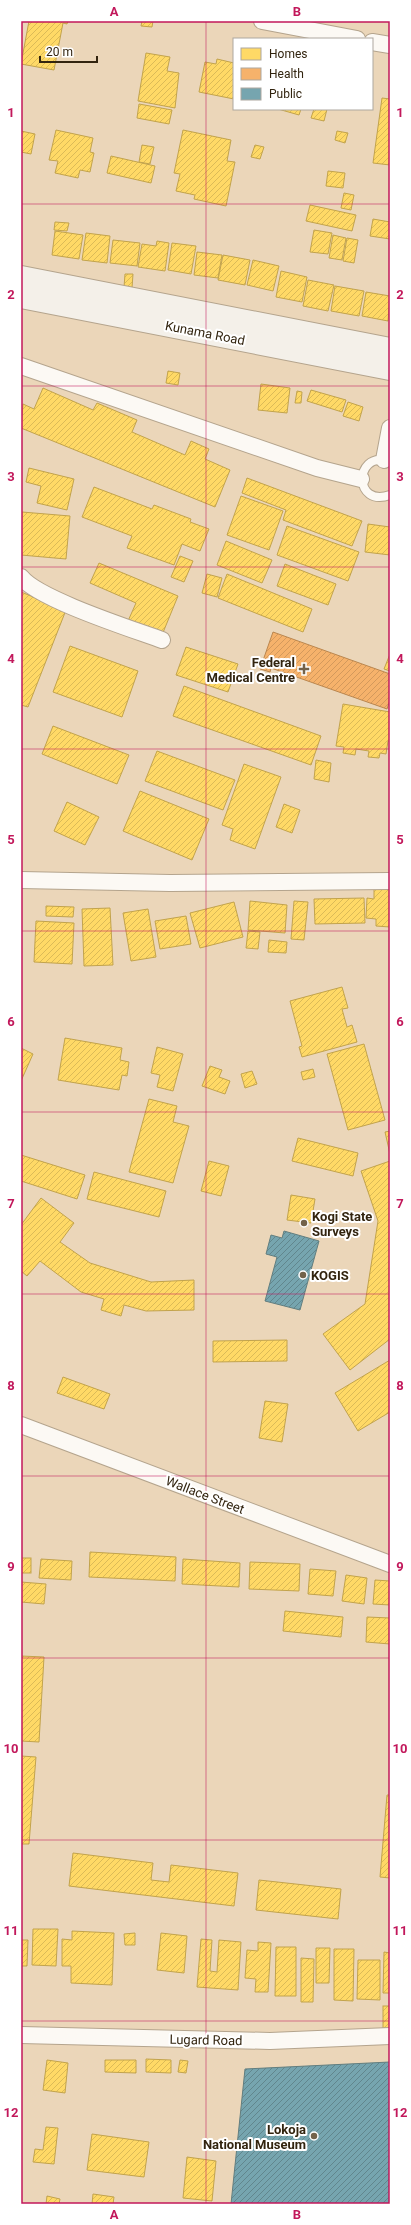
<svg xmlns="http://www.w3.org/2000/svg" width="411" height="2225" font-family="Roboto,sans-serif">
<defs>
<pattern id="homes-hatch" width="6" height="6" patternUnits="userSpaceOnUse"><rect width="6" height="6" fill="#ffd966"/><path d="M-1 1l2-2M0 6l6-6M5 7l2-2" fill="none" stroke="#dbba57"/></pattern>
<pattern id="health-hatch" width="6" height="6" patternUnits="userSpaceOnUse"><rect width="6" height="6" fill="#f6b26b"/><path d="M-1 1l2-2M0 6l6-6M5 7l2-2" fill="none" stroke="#d3995c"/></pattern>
<pattern id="public-hatch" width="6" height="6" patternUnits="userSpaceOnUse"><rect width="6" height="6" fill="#76a5af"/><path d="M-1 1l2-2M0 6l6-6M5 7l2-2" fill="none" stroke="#61868d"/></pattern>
</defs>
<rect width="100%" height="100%" fill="#ebd6b9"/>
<g fill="url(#homes-hatch)" stroke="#c2a34c">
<path d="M29,21H68L67,24L63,23L54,70L21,64Z"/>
<path d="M142,21H153L152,27L141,26Z"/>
<path d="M146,53L170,57L167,71L179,73L175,108L138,101Z"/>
<path d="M217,59L234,63V99L199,92L205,62L216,64Z"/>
<path d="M382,98L390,99V165L373,163Z"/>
<path d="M139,104L172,110L169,124L137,118Z"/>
<path d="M278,109H301L299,115Z"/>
<path d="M314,109H327L324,121L311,118Z"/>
<path d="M56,130L93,138L90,152L94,153L90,172L80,170L78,178L55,173L58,161L49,160Z"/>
<path d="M183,130L231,140L227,161L235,162L226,206L194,199L195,195L176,191L180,174L174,173Z"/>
<path d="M21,131L35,134L31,154L21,152Z"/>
<path d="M337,131L348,133L345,143L335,140Z"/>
<path d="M142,145L154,147L150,164L139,162Z"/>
<path d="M255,145L264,147L260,159L251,157Z"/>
<path d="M111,156L155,166L151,183L107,173Z"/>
<path d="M328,171L345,173L343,188L326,186Z"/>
<path d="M344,193L354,195L351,210L341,208Z"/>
<path d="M310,205L356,215L352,231L306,221Z"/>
<path d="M373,219L390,222V239L370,236Z"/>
<path d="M55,222L69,223L67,231L54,230Z"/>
<path d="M314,230L332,233L328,254L310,252Z"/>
<path d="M55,231L83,235L79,259L52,255Z"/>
<path d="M86,233L110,236L107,263L82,260Z"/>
<path d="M333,235L346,238L342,260L329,258Z"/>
<path d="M347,238L358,240L354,263L343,261Z"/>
<path d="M113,240L140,243L137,266L110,263Z"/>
<path d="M157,241L169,243L165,271L138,267L142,244L156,246Z"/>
<path d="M172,243L196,246L191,274L168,270Z"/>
<path d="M197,252L222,255L218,278L194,275Z"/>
<path d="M223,255L250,260L245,285L218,280Z"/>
<path d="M253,260L279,266L273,291L247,285Z"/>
<path d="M281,271L307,277L302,302L276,297Z"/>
<path d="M125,274H133L132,288L124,287Z"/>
<path d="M308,280L334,285L328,311L303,306Z"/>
<path d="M335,286L364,291L359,316L331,311Z"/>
<path d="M366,292L390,296L388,321L362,316Z"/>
<path d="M168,371L180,373L178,385L166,383Z"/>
<path d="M261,384L290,388L287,413L258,410Z"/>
<path d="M43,388L93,410L97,403L137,420L132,432L185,455L191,441L209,449L205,459L230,470L215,507L21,428L23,404L34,409Z"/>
<path d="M311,390L346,400L342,412L307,401Z"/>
<path d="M297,391L302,392L301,403H295Z"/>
<path d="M348,402L363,407L359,421L343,416Z"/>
<path d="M29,468L74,479L67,510L37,503L41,486L26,482Z"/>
<path d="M247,478L362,521L352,546L283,520L286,510L242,493Z"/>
<path d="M94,487L152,509L154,505L191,519L190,522L209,529L200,551L182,544L174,565L127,548L132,536L82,517Z"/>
<path d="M241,496L283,511L269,550L227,535Z"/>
<path d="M22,512L70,516L66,559L21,555Z"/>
<path d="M368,524L390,527V555L365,552Z"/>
<path d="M287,526L359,552L348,581L277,555Z"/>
<path d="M226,541L272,560L262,583L217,565Z"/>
<path d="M180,556L193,561L184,582L171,577Z"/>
<path d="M99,563L178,596L162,635L128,621L136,603L90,583Z"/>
<path d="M285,564L336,584L328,605L277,586Z"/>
<path d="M207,574L222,578L217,597L202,593Z"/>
<path d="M227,574L312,609L303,632L218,598Z"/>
<path d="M21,592L66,610L28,707L21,705Z"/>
<path d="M70,646L138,671L122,717L53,692Z"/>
<path d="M186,647L238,664L228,692L176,675Z"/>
<path d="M390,654V671L384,669Z"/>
<path d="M184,686L321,736L311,765L173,716Z"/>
<path d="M343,704L390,712V741H388L386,754L380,753L379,758L368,757L369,751L356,749L355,755L343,753L344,747L336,746Z"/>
<path d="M53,726L129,755L117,784L42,754Z"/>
<path d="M157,751L235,780L223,810L145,781Z"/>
<path d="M316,760L331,763L329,782L314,779Z"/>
<path d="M244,764L281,777L255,849L230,840L233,829L222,825Z"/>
<path d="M140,791L209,819L192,860L123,831Z"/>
<path d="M67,802L99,817L85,845L54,831Z"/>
<path d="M284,804L300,810L292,833L276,827Z"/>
<path d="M374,887L390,888V927L376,926V919L366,918L367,898L374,899Z"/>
<path d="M364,898L365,923L315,924L314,899Z"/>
<path d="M250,901L287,905L285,933L248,930Z"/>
<path d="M294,901L308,902L304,940L291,939Z"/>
<path d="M234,902L243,937L200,948L190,913Z"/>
<path d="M46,906L74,907L73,917L46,916Z"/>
<path d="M110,908L113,965L84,966L82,909Z"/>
<path d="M148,909L156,957L131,961L123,913Z"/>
<path d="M186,916L191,944L160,949L155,921Z"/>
<path d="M36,921L74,923L72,964L34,962Z"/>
<path d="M248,931L260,932L258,949L246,948Z"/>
<path d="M269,940L287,942L286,953L268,952Z"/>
<path d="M342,987L348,1008L342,1009L347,1027L352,1025L357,1042L302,1057L299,1047L302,1046L290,1001Z"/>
<path d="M65,1038L122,1048L120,1060L129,1062L127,1076L122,1075L119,1090L58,1080Z"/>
<path d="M364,1044L385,1120L348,1130L327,1054Z"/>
<path d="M157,1047L183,1054L173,1091L157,1087L160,1075L151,1073Z"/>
<path d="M21,1048L33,1054L21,1081Z"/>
<path d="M210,1066L222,1070L219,1077L230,1081L225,1094L202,1086Z"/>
<path d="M313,1069L315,1077L303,1080L301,1072Z"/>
<path d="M252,1071L257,1084L245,1088L241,1074Z"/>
<path d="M149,1099L177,1106L173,1122L189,1126L173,1183L129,1172Z"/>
<path d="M390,1131V1154L385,1132Z"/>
<path d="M298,1138L358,1153L353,1176L292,1161Z"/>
<path d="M21,1155L85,1175L77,1199L21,1181Z"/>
<path d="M209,1161L229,1166L221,1196L201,1191Z"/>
<path d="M390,1161V1339L350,1370L323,1334L365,1304L378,1221L361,1171Z"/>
<path d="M94,1172L166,1191L159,1217L87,1199Z"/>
<path d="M291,1195L315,1199L311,1223L287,1220Z"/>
<path d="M41,1198L74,1223L60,1242L90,1263L151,1282L194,1280V1310L146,1311L124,1305L121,1316L101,1310L104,1299L81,1292L40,1261L27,1276L21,1271V1225Z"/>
<path d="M287,1340V1361L213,1362V1341Z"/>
<path d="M390,1360V1412L358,1431L335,1393Z"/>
<path d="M63,1377L110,1394L104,1409L57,1393Z"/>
<path d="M265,1401L288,1404L282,1442L259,1438Z"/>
<path d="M90,1552L176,1557L175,1581L89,1577Z"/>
<rect x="21" y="1558" width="10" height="15"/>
<path d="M41,1559L72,1561L71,1580L39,1578Z"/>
<path d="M183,1559L240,1563L239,1587L182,1584Z"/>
<path d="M250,1562L300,1564L299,1591L249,1589Z"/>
<path d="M310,1569L336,1571L333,1596L308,1594Z"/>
<path d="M346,1575L367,1578L364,1604L342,1601Z"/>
<path d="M375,1580L390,1581V1605L373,1604Z"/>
<path d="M21,1582L46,1584L44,1604L21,1602Z"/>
<path d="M285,1611L343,1617L341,1637L283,1631Z"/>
<path d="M367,1617L390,1618V1644L366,1642Z"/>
<path d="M21,1656L44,1657L39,1742L21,1741Z"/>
<path d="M21,1756L36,1757L29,1844H21Z"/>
<path d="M387,1795H390V1878L380,1877Z"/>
<path d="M73,1853L153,1863L151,1880L169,1882L171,1865L238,1873L234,1906L69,1886Z"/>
<path d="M259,1880L341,1889L338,1919L256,1910Z"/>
<path d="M33,1929H58L56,1966L32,1965Z"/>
<path d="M72,1931L114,1933L112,1985L71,1983V1966H62V1939L72,1940Z"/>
<path d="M135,1933V1945H125L124,1934Z"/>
<path d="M161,1933L187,1936L184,1973L157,1970Z"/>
<path d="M201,1939L212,1940L210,1971L217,1972L219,1940L241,1942L238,1990L197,1987Z"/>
<path d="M21,1940H28L27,1966H21Z"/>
<path d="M258,1942L271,1943L268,1992H255L256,1979L245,1978L247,1950L258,1951Z"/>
<path d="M276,1947H296V1996H275Z"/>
<path d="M316,1948H330L329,1983H316Z"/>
<path d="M334,1949H354L353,2001L334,2000Z"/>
<path d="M384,1952L390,1953V1993H383Z"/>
<path d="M301,1958L314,1959L313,2002H301Z"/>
<path d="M358,1960H380V2000L357,1999Z"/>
<rect x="383" y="2006" width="7" height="26"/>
<path d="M146,2059L171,2060V2073L146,2072Z"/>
<path d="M47,2060L68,2063L65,2093L43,2090Z"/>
<path d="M105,2060H136V2073L105,2072Z"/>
<path d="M180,2060L188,2061L186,2073L178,2072Z"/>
<path d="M46,2127L58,2128L54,2164L33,2162L35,2149L43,2150Z"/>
<path d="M92,2134L149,2142L144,2177L87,2170Z"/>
<path d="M333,2137L390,2146V2203L373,2201L376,2180L328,2173Z"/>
<path d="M187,2157L216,2161L212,2201L183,2198Z"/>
<path d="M93,2194L114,2197L113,2204H92Z"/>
<path d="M47,2196L60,2199L59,2204H46Z"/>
</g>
<path fill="url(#health-hatch)" stroke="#bb874f" d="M273,632L390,674V700L387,709L271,668L270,672L260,669Z"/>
<g fill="url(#public-hatch)" stroke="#627e7f">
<path d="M284,1231L319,1241L300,1310L265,1301L277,1257L266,1254L271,1235L282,1238Z"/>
<path d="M390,2062V2204H231L245,2069Z"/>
</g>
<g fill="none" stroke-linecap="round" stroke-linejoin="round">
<g stroke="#b4a48d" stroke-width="10">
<path id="lane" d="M386,461C355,452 353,508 390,495"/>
</g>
<g stroke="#b4a48d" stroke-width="18">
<g id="street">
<path d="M262,21L357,39"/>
<path d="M372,42L390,45"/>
<path d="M21,366L317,468L361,479"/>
<path d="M384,460L390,428"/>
<path d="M21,577C38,599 132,629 162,640"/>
<path d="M21,880L170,883L390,881"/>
<path d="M21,1425L390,1564"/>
<path d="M21,2035L270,2041L390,2036"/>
</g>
</g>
<g stroke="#b4a48d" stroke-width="24">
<g id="secondary">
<path d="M21,277L390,349"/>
<path d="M21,297L390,369"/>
</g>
</g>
<use href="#lane" stroke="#fcf9f4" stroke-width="8"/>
<use href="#street" stroke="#fcf9f4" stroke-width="16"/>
<use href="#secondary" stroke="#f4f0e9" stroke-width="22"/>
</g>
<path fill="none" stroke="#c2185b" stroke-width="1" stroke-opacity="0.55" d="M206,21V2204M21,204H390M21,386H390M21,567H390M21,749H390M21,931H390M21,1112H390M21,1294H390M21,1476H390M21,1658H390M21,1840H390M21,2021H390"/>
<g fill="#73624a" stroke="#fff" stroke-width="1.5">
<path d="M302 663h4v4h4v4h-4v4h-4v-4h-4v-4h4z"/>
<circle cx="304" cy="1223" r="4"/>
<circle cx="303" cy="1275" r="4"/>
<circle cx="314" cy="2136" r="4"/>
</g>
<g text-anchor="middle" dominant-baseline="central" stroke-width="4" stroke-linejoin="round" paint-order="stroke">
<g font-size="13" fill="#32240f" stroke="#fff">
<text transform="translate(205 333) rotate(11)">Kunama Road</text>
<text transform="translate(205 1495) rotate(21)">Wallace Street</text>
<text transform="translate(206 2040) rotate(1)">Lugard Road</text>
</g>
<g font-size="13" font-weight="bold" fill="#32240f" stroke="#fff" text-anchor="end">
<text x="295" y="662">Federal<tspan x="295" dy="15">Medical Centre</tspan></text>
<text x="312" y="1216" text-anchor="start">Kogi State<tspan x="312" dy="15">Surveys</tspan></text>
<text x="311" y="1275" text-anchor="start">KOGIS</text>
<text x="306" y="2129">Lokoja<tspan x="306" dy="15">National Museum</tspan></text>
</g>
</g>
<rect width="411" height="2225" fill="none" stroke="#ffffff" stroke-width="44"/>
<rect x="233" y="38" width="140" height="72" fill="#ffffff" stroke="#ada79f"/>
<rect x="241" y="48" width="20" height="12" fill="#ffd966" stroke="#ada79f"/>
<text x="269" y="58" font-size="12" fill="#32240f">Homes</text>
<rect x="241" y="68" width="20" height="12" fill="#f6b26b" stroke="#ada79f"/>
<text x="269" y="78" font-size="12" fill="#32240f">Health</text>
<rect x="241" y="88" width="20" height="12" fill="#76a5af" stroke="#ada79f"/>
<text x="269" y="98" font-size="12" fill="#32240f">Public</text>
<path d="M40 56v6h57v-6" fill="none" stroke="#32240f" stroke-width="2"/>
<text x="46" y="56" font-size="12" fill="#32240f" stroke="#ffffff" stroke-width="3" paint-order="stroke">20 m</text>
<rect x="22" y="22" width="367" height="2181" fill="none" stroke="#c2185b" stroke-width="1.5"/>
<g font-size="13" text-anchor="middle" font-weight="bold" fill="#c2185b">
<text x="114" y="16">A</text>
<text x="297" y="16">B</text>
<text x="11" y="117">1</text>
<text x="400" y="117">1</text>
<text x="11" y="299">2</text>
<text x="400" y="299">2</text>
<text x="11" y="481">3</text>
<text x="400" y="481">3</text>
<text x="11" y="663">4</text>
<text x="400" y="663">4</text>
<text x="11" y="844">5</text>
<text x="400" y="844">5</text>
<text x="11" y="1026">6</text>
<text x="400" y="1026">6</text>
<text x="11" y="1208">7</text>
<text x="400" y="1208">7</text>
<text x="11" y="1390">8</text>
<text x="400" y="1390">8</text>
<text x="11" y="1571">9</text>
<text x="400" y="1571">9</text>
<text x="11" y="1753">10</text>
<text x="400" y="1753">10</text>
<text x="11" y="1935">11</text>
<text x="400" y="1935">11</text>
<text x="11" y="2117">12</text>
<text x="400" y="2117">12</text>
<text x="114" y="2219">A</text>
<text x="297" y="2219">B</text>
</g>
</svg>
